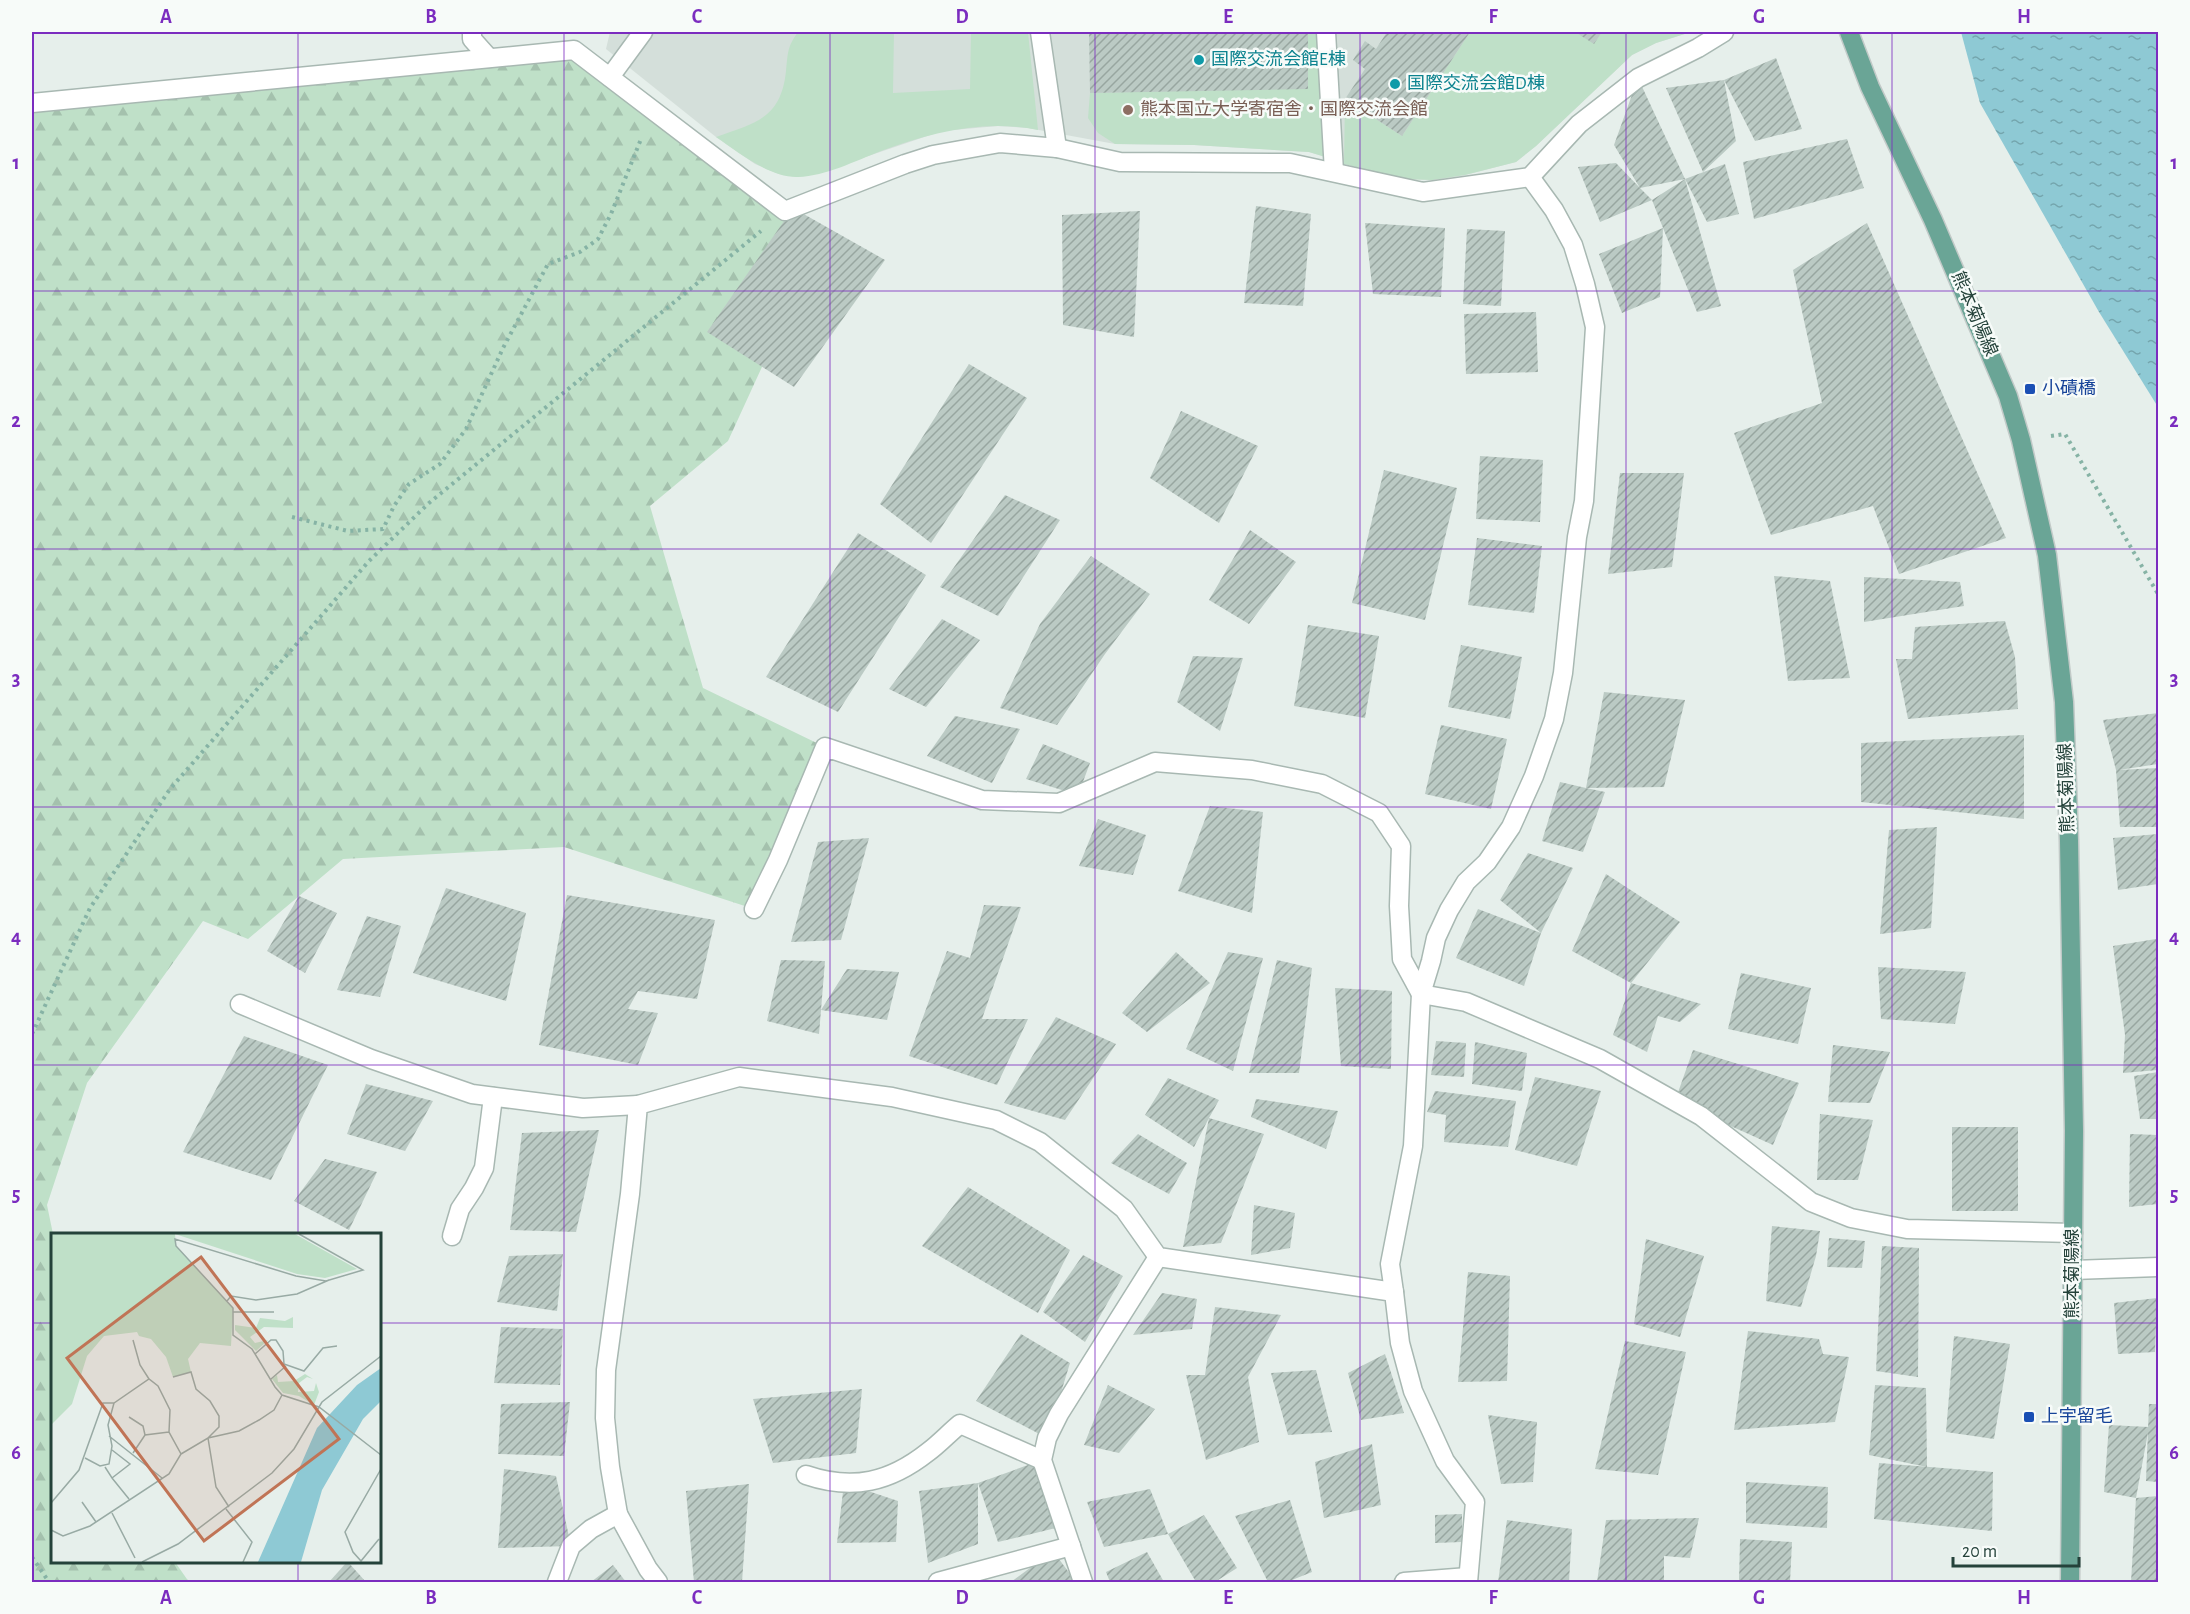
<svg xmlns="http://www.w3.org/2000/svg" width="2190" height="1614" font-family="'Alegreya Sans','Noto Sans JP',sans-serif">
<defs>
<pattern id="forest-firs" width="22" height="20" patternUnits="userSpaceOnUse" patternTransform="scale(1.5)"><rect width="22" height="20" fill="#bfe0c8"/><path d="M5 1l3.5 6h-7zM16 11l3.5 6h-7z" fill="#a4c1ad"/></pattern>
<pattern id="water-ripples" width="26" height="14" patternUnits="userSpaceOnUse" patternTransform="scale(1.5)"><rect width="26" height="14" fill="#8ec9d4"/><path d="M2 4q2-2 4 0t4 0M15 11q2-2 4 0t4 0" fill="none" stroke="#74a5ad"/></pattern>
<pattern id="building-hatch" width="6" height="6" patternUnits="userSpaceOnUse" patternTransform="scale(1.5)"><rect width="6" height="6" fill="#bbcac4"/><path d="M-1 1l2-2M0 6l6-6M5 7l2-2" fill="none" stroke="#98a6a0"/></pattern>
</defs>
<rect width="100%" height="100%" fill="#e6efeb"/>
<path fill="#d4dfda" d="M610,32H1691L1656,43L1632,55L1536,146L1516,162L1465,175L1432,180L1404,179L1309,152L1194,145L1115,144L1028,128L998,126L942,131L824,171L797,177L779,174L755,164L716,137L606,49Z"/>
<g fill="#bfe0c8">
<path d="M798,32H894L893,93L970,89L971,32H1028L1038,130C985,119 931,132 881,151C855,161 826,176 798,177C770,178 738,152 716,137C755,123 781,119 786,71C788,53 787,47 798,32Z"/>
<path d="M1308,32H1318L1325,157L1309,152L1194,145L1115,144L1098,133L1088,118L1090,93L1308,88Z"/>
<path d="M1470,32H1575L1594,43L1602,32H1691L1656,43L1632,55L1536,146L1516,162L1465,175L1432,180L1404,179L1344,164L1345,99L1402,136Z"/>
</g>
<path fill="url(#forest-firs)" d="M574,50L785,211L852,286L772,345L728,441L650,506L703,688L825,747L754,909L564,847L343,859L248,939L203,921L87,1083L47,1205L53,1234L52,1562H175L189,1582H32V103Z"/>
<path fill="url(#water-ripples)" d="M1961,32H2158V407L2099,312L1980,103Z"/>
<g fill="url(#building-hatch)">
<path d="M1089,32H1308V89L1090,93Z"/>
<path d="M1387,32H1470L1402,136L1345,99L1365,69L1353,60L1365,41L1376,49Z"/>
<path d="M1575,32H1602L1594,44Z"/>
<path d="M1776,58L1802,129L1755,141L1724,80L1736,141L1703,172L1666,88L1724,80Z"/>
<path d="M1638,78L1685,179L1721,306L1697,312L1663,228L1660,297L1622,313L1599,254L1663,228L1652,200L1685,179L1640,188L1652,200L1600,222L1578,167L1616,163L1640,188L1614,145Z"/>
<path d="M1847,139L1864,188L1754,219L1743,162Z"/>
<path d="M1725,164L1739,214L1707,222L1685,179Z"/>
<path d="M1256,206L1311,214L1303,306L1244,303Z"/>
<path d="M793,208L885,260L794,387L707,332Z"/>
<path d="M1140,211L1134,337L1063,325L1062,215Z"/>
<path d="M1365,223L1445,228L1441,297L1373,294Z"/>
<path d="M1867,223L2006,538L1899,574L1873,506L1771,535L1734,433L1822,403L1793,270Z"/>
<path d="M1467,229L1505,231L1501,306L1463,304Z"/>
<path d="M1536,312L1538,372L1466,374L1464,314Z"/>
<path d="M969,364L1027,398L931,543L880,504Z"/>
<path d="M1181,411L1258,446L1219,523L1150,478Z"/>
<path d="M1480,456L1543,460L1540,522L1476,519Z"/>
<path d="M1384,470L1457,488L1425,620L1352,603Z"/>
<path d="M1620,473H1684L1672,567L1608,574Z"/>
<path d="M1005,495L1060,520L998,616L940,587Z"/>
<path d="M1250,530L1296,562L1249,624L1209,600Z"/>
<path d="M858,533L926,575L838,712L766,677Z"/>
<path d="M1477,538L1542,546L1534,613L1468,605Z"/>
<path d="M1091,556L1150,594L1105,654L1057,725L1000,708L1040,624Z"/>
<path d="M1774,576L1830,581L1850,678L1788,681Z"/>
<path d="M1864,577L1960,582L1964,606L1864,622Z"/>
<path d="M942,619L980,640L926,707L889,689Z"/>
<path d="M2005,621L2015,657L2018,709L1908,719L1896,659H1912L1915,627Z"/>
<path d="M1308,625L1379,636L1365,718L1294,706Z"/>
<path d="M1461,645L1522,657L1510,719L1448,707Z"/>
<path d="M1193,656L1243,658L1220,731L1177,702Z"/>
<path d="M1604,692L1685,700L1664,787L1586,788L1605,792L1583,852L1542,841L1560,782L1586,788Z"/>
<path d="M2158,713V764L2119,770L2158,768V827H2120L2116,770L2103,720Z"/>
<path d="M955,716L1020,729L992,783L927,756Z"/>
<path d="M1441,725L1507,739L1491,809L1425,794Z"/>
<path d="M2024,735V819L1861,802V743Z"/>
<path d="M1043,744L1090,763L1078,795L1026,779Z"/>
<path d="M1210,806L1263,812L1252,913L1178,891Z"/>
<path d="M1098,819L1146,835L1133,875L1079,866Z"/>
<path d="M1937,827L1931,928L1880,934L1889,830Z"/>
<path d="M2158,834V884L2118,890L2113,838Z"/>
<path d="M869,838L841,940L791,942L818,842Z"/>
<path d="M1528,853L1573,868L1541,933L1524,986L1456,958L1478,909L1541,933L1500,900Z"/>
<path d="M1606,874L1680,922L1631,983L1572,951Z"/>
<path d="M446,888L526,913L506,1001L413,973Z"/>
<path d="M567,895L715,920L697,999L638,991L628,1009L658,1013L638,1065L539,1045Z"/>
<path d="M299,896L337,913L305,973L267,951Z"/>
<path d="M984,905L1021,907L982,1019H1028L997,1085L909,1056L947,951L970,958Z"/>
<path d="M367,916L401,926L380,997L337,990Z"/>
<path d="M2156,939L2158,947V1070L2123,1073L2125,1035L2113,946Z"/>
<path d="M1176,952L1210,983L1147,1032L1122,1013Z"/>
<path d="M1228,952L1263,958L1233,1071L1186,1049Z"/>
<path d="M781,960L825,961L821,1010L847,969L899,972L887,1020L821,1010L819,1034L767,1021Z"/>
<path d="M1277,960L1312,968L1299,1073H1249Z"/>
<path d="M1878,967L1966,972L1955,1024L1881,1019Z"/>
<path d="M1741,973L1811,988L1798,1044L1728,1029Z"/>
<path d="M1631,983L1701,1004L1680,1022L1658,1016L1647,1052L1613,1035Z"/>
<path d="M1335,988L1392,991L1391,1069L1341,1066Z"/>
<path d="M1056,1017L1116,1044L1065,1120L1004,1103Z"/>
<path d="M244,1036L328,1065L271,1180L183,1152Z"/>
<path d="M1436,1041L1466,1043L1464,1077L1431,1075Z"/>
<path d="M1475,1042L1527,1053L1522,1091L1472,1084Z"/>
<path d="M1833,1045L1890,1052L1870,1103L1828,1102Z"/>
<path d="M1693,1050L1799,1083L1773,1145L1675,1101Z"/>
<path d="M2158,1072V1119H2140L2134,1076Z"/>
<path d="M1535,1077L1601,1091L1577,1166L1515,1150Z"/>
<path d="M1168,1078L1219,1100L1209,1118L1264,1134L1221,1243L1183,1247L1209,1118L1194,1147L1145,1115Z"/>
<path d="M366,1084L433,1101L405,1151L347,1134Z"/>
<path d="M1435,1091L1516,1101L1508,1147L1444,1142L1446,1115L1427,1112Z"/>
<path d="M1256,1099L1338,1111L1326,1149L1251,1117Z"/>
<path d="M1820,1114L1873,1120L1858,1180H1817Z"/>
<rect x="1952" y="1127" width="66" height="84"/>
<path d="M599,1130L576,1232L510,1230L522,1133Z"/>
<path d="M1138,1134L1187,1163L1169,1194L1111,1163Z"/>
<path d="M2130,1134L2158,1135V1204L2129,1207Z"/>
<path d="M325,1159L377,1172L349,1230L294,1201Z"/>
<path d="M968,1187L1070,1250L1038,1313L922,1246Z"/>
<path d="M1254,1205L1295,1213L1290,1248L1251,1255Z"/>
<path d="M1772,1226L1820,1231L1816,1256L1801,1307L1766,1301Z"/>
<path d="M1829,1238L1865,1241L1862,1268L1827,1267Z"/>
<path d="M1646,1239L1704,1256L1680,1337L1634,1324Z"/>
<path d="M1882,1246L1919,1248L1918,1377L1876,1371Z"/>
<path d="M563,1254L557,1311L497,1302L509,1256Z"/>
<path d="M1083,1255L1123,1276L1085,1342L1043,1312Z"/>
<path d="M1468,1272L1510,1276L1507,1381L1458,1382Z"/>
<path d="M1162,1293L1197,1299L1192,1329L1133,1335Z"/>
<path d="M2157,1298L2155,1352L2118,1354L2114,1303Z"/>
<path d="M1215,1307L1281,1315L1248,1377L1259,1442L1206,1460L1186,1375H1205Z"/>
<path d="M501,1327L563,1329L560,1385L494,1383Z"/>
<path d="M1748,1331L1819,1339L1823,1354L1849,1357L1835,1422L1734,1430Z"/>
<path d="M1021,1334L1070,1363L1047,1438L976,1401Z"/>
<path d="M1954,1336L2010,1344L1994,1439L1946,1432Z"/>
<path d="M1625,1341L1686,1352L1658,1475L1595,1469Z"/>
<path d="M1385,1354L1404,1413L1361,1420L1348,1373Z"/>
<path d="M1316,1370L1332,1432L1288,1435L1271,1373Z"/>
<path d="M1108,1385L1155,1409L1119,1453L1084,1445Z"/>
<path d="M1875,1385L1926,1388L1927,1467L1869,1455Z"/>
<path d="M862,1389L856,1453L773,1463L753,1399Z"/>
<path d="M570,1402L564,1456L498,1454L501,1404Z"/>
<path d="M2149,1404H2158V1482L2146,1481Z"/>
<path d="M1488,1415L1537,1422L1533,1482L1501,1484Z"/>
<path d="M2109,1425L2149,1427L2136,1498L2158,1496V1582H2131L2136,1498L2104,1492Z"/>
<path d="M1372,1444L1381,1505L1324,1518L1315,1462Z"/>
<path d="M1042,1460L1064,1526L998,1542L978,1483V1544L928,1563L919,1491L978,1483Z"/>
<path d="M1879,1463L1993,1472L1992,1531L1874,1519Z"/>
<path d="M504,1469L556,1476L571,1546L498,1548Z"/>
<path d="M1746,1482L1828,1487L1827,1528L1746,1523Z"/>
<path d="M844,1483L898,1501L896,1542L837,1543Z"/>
<path d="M749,1484L742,1582H694L686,1491Z"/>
<path d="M1150,1489L1168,1534L1104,1547L1087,1502Z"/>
<path d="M1290,1500L1312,1572L1287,1582H1268L1235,1516Z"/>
<path d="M1462,1514V1542L1435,1543V1515Z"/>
<path d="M1204,1515L1237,1568L1215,1582H1196L1168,1534Z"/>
<path d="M1699,1518L1690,1558L1664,1556V1582H1597L1606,1520Z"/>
<path d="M1507,1520L1572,1529L1569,1582H1498Z"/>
<path d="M1740,1539L1792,1542L1790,1582H1739Z"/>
<path d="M1053,1551L1076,1582H1011Z"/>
<path d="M1147,1552L1164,1582H1110L1106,1572Z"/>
<path d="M347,1562H348L366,1582H329Z"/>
<path d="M613,1565L626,1582H591Z"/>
</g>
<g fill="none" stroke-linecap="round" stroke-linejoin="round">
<g stroke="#a8b8b2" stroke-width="21">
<g id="minor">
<path d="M472,32V39L489,58"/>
<path d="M1040,32L1057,148"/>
<path d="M1326,32L1334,172"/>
<path d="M610,77L643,32"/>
<path d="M32,103L574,50L785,211L905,164L933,155L1000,143L1057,148L1120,162L1290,163L1423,192L1530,177L1579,124L1638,78L1698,48L1724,32"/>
<path d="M754,909L778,860L825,747L982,800L1059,803L1155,762L1252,770L1322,784L1379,813L1401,846L1399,906L1402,959L1421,994L1466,1002L1600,1059L1701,1116L1811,1202L1851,1218L1907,1229L2073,1233"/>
<path d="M240,1004L371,1059L472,1094L583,1108L638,1105"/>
<path d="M452,1236L460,1209L474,1188L484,1168L493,1097"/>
<path d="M2073,1270L2158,1267"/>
<path d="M1394,1292L1390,1264L1413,1146L1421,994L1431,961L1436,938L1449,910L1466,882L1487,862L1511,827L1534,776L1554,719L1563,673L1577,537L1584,501L1595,327L1585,284L1573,245L1554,210L1530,177"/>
<path d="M806,1475C853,1491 890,1482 928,1452C939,1444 949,1433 960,1424L1042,1460"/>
<path d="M618,1514L648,1569L658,1582"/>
<path d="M557,1582L571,1546L591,1529L618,1514L610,1467L605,1418L606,1370L630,1194L638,1105L739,1077L892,1097L996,1120L1040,1142L1124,1209L1158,1257L1394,1292L1400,1343L1413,1391L1445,1461L1475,1502L1468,1582"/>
<path d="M938,1582L1071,1546"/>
<path d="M1083,1582L1042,1460L1047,1438L1059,1414L1158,1257"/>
<path d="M1404,1582L1468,1577"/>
</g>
</g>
<g stroke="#c2cac8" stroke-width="21">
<path id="major" d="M1849,32L1870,87L1933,220L2008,396L2021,440L2047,555L2064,702L2069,841L2074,1131L2070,1582"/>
</g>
<g stroke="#86b3a5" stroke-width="4" stroke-dasharray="3 4.5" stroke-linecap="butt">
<path d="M2051,436L2065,434L2158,594"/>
<path d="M292,517L348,531L383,529L394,506L409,484L440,464L466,429L503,348L548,264L580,252L598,239L611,214L641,139"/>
<path d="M32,1034L90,908L170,789L369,561L429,503L761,231"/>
<path d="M32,1557L49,1582"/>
</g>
<use href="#minor" stroke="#fff" stroke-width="18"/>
<use href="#major" stroke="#6aa596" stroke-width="18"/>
</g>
<path fill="none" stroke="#7b2cbf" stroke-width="1.5" stroke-opacity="0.55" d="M298,32V1234M564,32V1582M830,32V1582M1095,32V1582M1360,32V1582M1626,32V1582M1892,32V1582M32,291H2158M32,549H2158M32,807H2158M32,1065H2158M32,1323H52M380,1323H2158M298,1562V1582"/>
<g fill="#0f9aa8" stroke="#f7fbf9" stroke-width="2">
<circle cx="1199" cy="60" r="6"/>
<circle cx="1395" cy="84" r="6"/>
</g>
<circle fill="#8d6e63" stroke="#f7fbf9" stroke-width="2" cx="1128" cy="110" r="6"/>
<g fill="#1a4fb4" stroke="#f7fbf9" stroke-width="2">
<rect x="2024" y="383" width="12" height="12" rx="3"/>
<rect x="2023" y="1411" width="12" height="12" rx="3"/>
</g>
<g text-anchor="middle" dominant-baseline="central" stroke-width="5" stroke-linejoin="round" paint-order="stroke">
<g font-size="18" fill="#0d838f" stroke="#f7fbf9" text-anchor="start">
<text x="1211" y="60">国際交流会館E棟</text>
<text x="1407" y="84">国際交流会館D棟</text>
</g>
<g font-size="18" fill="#785e54" stroke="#f7fbf9" text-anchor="start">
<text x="1140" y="110">熊本国立大学寄宿舎・国際交流会館</text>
</g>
<g font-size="18" fill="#24423a" stroke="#f7fbf9">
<text transform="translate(1974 314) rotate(67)">熊本菊陽線</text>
<text transform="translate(2067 788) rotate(-92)">熊本菊陽線</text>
<text transform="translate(2073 1274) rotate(-90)">熊本菊陽線</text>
</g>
<g font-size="18" fill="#164399" stroke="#f7fbf9" text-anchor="start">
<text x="2042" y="389">小磧橋</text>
<text x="2041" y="1417">上宇留毛</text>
</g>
</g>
<g transform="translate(51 1233)">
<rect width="330" height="330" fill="#e6efeb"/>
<path d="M242,84V95L213,94L199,104L204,110L217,107L205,118L184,97V92L205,95L209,85L234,88ZM254,141L262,146L256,144L248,150L247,159L263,158L265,150L268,159L263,172L248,163L232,160L221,146L226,142L227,149L243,148Z" fill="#bfe0c8"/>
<path d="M0,1H124L125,13L182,75L180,113L149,110L137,126L140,139L122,144L115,124L100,106L88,103L86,99L53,103L36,123L21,171L0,192Z" fill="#bfe0c8"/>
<path d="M124,1H244L306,36L274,45L246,41Z" fill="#bfe0c8"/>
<path d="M330,135V168L312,186L271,257L250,329H207L266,195L306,152Z" fill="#8ec9d4"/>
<path fill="none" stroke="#98aaa4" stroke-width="1.5" d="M248,1L312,37L275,48L245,43L124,6L125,13L182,75V102L201,116L224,154L231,162L268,174L330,222M176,68L180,63L205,67L246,61L278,47M182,79H223M82,107L89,132L98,146M204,121L220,107H225L232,118L233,131L253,138L272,115L286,113M122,144L140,139L145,156L159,168L168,183V194L157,205L165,254L178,274M220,146L235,133M78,184L92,193L94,202M58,203L111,245M82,220L94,202L118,199M130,221L157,205L188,198L208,187L223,177L231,162M34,225L49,233L58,231L61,213L57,192L63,170M54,234L61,245L79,231L61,217M61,245L78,266M31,269L45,289M0,270L28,237L52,170H63L98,146L107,153L119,177L118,199L130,221L118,241L39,293L12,303L0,297M175,276L201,309L192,329M61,280L84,325M328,306L310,328L302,319L294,299L330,236M91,329L127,311L221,240L243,216L271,169L330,123"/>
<path fill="#c07456" fill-opacity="0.15" stroke="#c07456" stroke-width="3" d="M150,24L288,206L153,308L16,125Z"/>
<rect width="330" height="330" fill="none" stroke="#24423a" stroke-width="3"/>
</g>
<rect width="2190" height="1614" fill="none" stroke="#f7fbf9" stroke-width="66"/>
<path d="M1953 1557v9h126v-9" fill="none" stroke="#24423a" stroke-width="3"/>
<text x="1962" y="1557" font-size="18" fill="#24423a" stroke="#f7fbf9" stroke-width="4.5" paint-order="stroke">20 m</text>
<rect x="33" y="33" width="2124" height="1548" fill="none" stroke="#7b2cbf" stroke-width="2"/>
<g font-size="20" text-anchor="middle" font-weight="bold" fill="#7b2cbf">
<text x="166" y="23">A</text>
<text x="431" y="23">B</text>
<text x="697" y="23">C</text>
<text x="962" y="23">D</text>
<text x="1228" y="23">E</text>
<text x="1493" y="23">F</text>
<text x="1759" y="23">G</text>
<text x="2024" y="23">H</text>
<text x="16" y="169">1</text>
<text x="2174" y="169">1</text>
<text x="16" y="427">2</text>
<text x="2174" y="427">2</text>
<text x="16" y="685">3</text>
<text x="2174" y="685">3</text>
<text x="16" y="943">4</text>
<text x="2174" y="943">4</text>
<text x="16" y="1201">5</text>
<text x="2174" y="1201">5</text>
<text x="16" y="1459">6</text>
<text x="2174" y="1459">6</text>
<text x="166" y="1604">A</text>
<text x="431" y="1604">B</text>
<text x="697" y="1604">C</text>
<text x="962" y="1604">D</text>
<text x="1228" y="1604">E</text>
<text x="1493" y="1604">F</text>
<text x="1759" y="1604">G</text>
<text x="2024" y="1604">H</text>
</g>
</svg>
